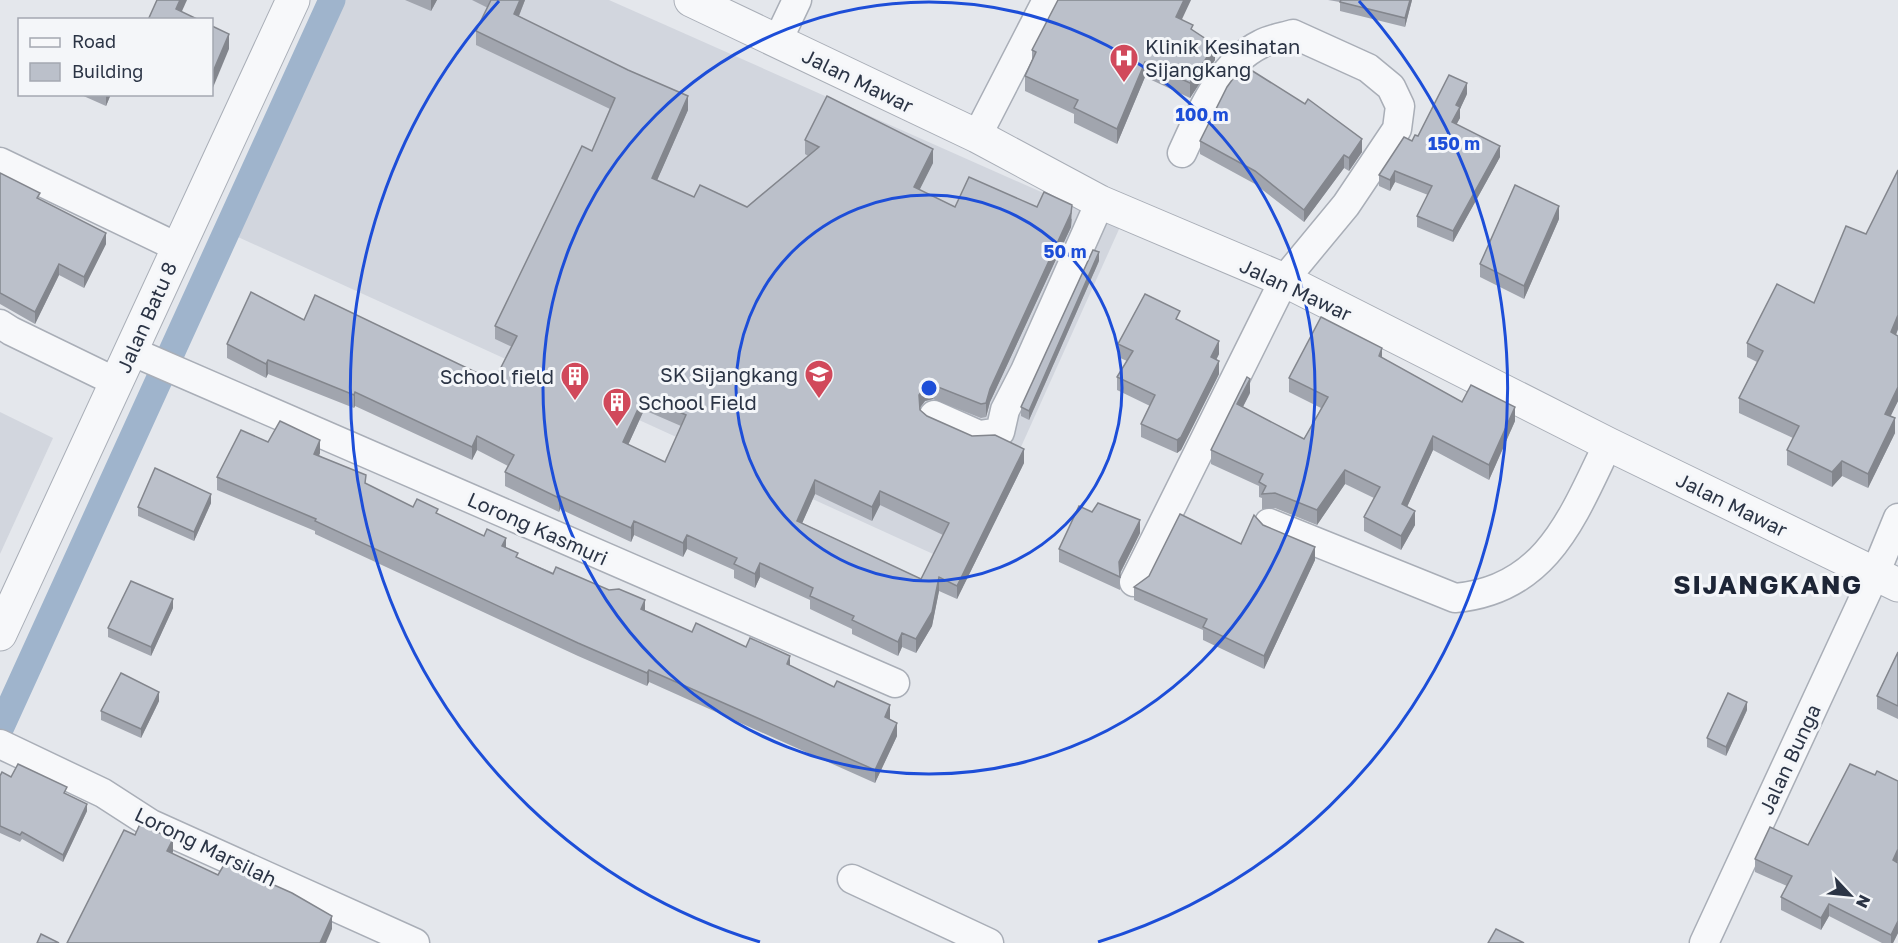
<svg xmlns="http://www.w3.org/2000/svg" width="1898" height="943" font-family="'Golos Text',sans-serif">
<rect width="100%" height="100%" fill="#e4e7ec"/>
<g fill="#d2d6de">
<path d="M330,0H609L1120,227L966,569L227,232Z"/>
<path d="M0,412L53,438L0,554Z"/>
</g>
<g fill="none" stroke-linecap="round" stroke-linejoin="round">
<path stroke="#9fb4cc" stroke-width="27" d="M0,729L332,0"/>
<g stroke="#a9aeb7" stroke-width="31">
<g id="minor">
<path d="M778,40L797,0"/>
<path d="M977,136L1047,0"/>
<path d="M0,162L177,247"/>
<path d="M0,324L11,331L116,382"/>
<path d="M131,351L895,683"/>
<path d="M934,415L979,435L1000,432L1005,410L1025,371L1100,202"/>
<path d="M1269,523L1455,598C1547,590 1573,516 1608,444"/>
<path d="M1134,582L1284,280L1346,205L1397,129L1400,106L1391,87L1368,68L1293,34C1283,37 1270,39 1261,44C1220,64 1200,114 1182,153"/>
<path d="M0,744L103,793L151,824L415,943"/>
<path d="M852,879L989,943"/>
<path d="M1704,943L1875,574L1898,518"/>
</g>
</g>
<g stroke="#a9aeb7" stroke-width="35">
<g id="tertiary">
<path d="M691,0L977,136L1100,202L1284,280L1608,444L1898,585"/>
<path d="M0,634L293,0"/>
</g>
</g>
<use href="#minor" stroke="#f7f8fa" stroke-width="28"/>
<use href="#tertiary" stroke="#f7f8fa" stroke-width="33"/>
</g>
<g fill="#a1a5ae" fill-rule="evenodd">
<path d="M405,0H437L431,11Z"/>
<path d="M472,0H525L519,16L688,110L657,180L694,197L747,207L808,156L805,154V140L933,163L919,190L955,207H1037L1072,219L1071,227L990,402L986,417L981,418L933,399L925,401L920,407V410L927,416L1024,463L957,599L939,591L932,626L916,653L902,647L898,656L852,634V629L810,609V600L760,577L755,588L734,578V570L687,549L683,557L634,535L631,542L560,509L559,512L505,486V472L508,466L477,450L472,460L355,406L354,408L268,374L266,378L227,358V344L304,320L494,381L512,347L495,339V326L592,151L610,109L476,45V31L488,8ZM644,410L681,426L665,462L628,445ZM815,494L872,521L880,505L943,535L921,579L802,523Z"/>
<path d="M1328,0H1412L1405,27L1340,11V2Z"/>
<path d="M1182,20L1193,31L1215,60L1190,98L1145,77L1117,144L1074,123V114L1025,91V76L1032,60V50Z"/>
<path d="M79,94H111L106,106Z"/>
<path d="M1467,94L1460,109V118L1456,124L1500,157L1453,242L1417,227V216L1428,195L1395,182L1390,191L1379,186V175L1412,141Z"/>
<path d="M1200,141L1362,152L1349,171L1344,168L1304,222L1255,184L1200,154Z"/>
<path d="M1898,170V329L1896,335L1898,401L1890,416L1895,433L1868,488L1842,476L1832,487L1787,465V450L1793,438L1739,413V398L1757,362L1747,357V343L1814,303L1866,234Z"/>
<path d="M0,173L106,244L84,288L59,275L35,324L0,304Z"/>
<path d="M1559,219L1524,299L1480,277V264Z"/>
<path d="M1099,261L1029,420L1021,416V407Z"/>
<path d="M1180,321L1219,354L1216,360L1219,374L1181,450L1177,453L1141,437V424L1150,406L1117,390V377L1127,361L1118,357V344Z"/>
<path d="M1382,358L1462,402L1515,421L1489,480L1433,450L1407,507L1415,525L1401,550L1364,531V517L1374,498L1345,484L1317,525L1275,508L1262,509V498L1259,497V486L1211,464V450L1250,393L1243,407L1304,439L1321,408L1289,392V378Z"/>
<path d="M268,442L320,453L319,455L366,484L413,507L438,514L506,548L518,558L645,611L692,632L746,647L790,666L890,718V719L897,736L875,783L649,682L647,686L578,656L315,534V531L217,490V477Z"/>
<path d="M211,503L194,541L138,516V507Z"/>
<path d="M1263,525L1315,560L1264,669L1203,640V630L1134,600V587L1241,544Z"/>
<path d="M1140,533L1120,574V590L1059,562V549Z"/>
<path d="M173,608L151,656L108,637V628Z"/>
<path d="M1898,652V719L1877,709V696Z"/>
<path d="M159,701L141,738L101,720V711Z"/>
<path d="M1747,710L1726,756L1707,747V738Z"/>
<path d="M0,776L11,777L67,794L87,811L63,862L22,839L20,842L0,833Z"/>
<path d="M1808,845L1898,861V933L1893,943H1882L1829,916L1821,930L1781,910V897L1787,886L1755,872V859Z"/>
</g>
<g fill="#83868d">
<path d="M180,0H187L178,20L176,9Z"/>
<path d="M431,0H437L431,11Z"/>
<path d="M520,0H525L514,28V14Z"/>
<path d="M1184,0H1191L1176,32V17Z"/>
<path d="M1410,0H1412L1405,27V18Z"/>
<path d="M229,34V49L212,90V74Z"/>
<path d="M1215,45V60L1190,98V83Z"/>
<path d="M1145,62V77L1117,144V129Z"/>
<path d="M1467,83V94L1460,109V118L1452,133V122L1456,105Z"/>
<path d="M106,94H111L106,106Z"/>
<path d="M688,96V110L652,192V178Z"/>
<path d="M1362,139V152L1349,171V158Z"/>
<path d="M1500,146V157L1453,242V231Z"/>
<path d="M933,149V163L914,201V187Z"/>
<path d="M1344,155V168L1304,222V210Z"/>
<path d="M1395,171V182L1390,191V180Z"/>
<path d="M1072,205L1071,227L990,402L986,417V403L990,389Z"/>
<path d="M1559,206V219L1524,299V286Z"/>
<path d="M106,233V244L84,288V277Z"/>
<path d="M1099,252V261L1029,420V411Z"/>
<path d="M59,264V275L35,324V312Z"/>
<path d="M1898,315V329L1891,347V332Z"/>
<path d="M1219,341V354L1211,370V357Z"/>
<path d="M1382,348V362L1379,356Z"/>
<path d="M268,360V374L266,378V364Z"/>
<path d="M1219,361V374L1181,450L1177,453V440Z"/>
<path d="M1250,379V393L1237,418V404Z"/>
<path d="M933,385V399L925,401L919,409V395L925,387Z"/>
<path d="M1898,387V401L1885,428V414Z"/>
<path d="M355,392V406L354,408V395Z"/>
<path d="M644,396V410L623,456V442Z"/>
<path d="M1515,407V421L1489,480V465Z"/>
<path d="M1895,418V433L1868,488V474Z"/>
<path d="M477,436V450L472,460V447Z"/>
<path d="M1433,436V450L1402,518V504Z"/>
<path d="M320,440V453L314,467V454Z"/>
<path d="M1024,449V463L957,599V586Z"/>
<path d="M1842,461V476L1832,487V472Z"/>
<path d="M1345,470V484L1317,525V510Z"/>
<path d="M815,480V494L797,535V521Z"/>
<path d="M880,491V505L872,521V507Z"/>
<path d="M211,494V503L194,541V532Z"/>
<path d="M560,496V509L559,512V498Z"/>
<path d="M1415,511V525L1401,550V536Z"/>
<path d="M1140,520V533L1119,575V562Z"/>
<path d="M634,521V535L631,542V528Z"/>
<path d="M687,535V549L683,557V543Z"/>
<path d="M506,538V551L502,546Z"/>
<path d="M1315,547V560L1264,669V656Z"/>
<path d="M760,563V577L755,588V574Z"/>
<path d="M939,577V591L932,626L916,653V639Z"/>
<path d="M173,599V608L151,656V647Z"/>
<path d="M645,600V613L641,609Z"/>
<path d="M902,633V647L898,656V642Z"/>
<path d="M790,656V669L787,664Z"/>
<path d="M649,670V682L647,686V673Z"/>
<path d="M159,692V701L141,738V729Z"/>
<path d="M1747,702V710L1726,756V747Z"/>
<path d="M890,705V718L885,730V717Z"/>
<path d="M897,723V736L875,783V770Z"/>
<path d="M87,804V811L63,862V855Z"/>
<path d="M173,839V852L167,864V851Z"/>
<path d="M1898,849V861L1893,872V860Z"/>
<path d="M1829,904V916L1821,930V918Z"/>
<path d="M332,916V929L326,943H320Z"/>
<path d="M1898,921V933L1893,943H1891V935Z"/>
</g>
<g fill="#bbc0ca" stroke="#83868d" stroke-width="1.5" fill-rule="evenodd">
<path d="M157,0H180L176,9L199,20H148Z"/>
<path d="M491,0H520L514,14L628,70L688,96L652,178L694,197L700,185L747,207L819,147L805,140L827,96L933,149L914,187L955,207L969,177L1037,207L1044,192L1072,205L1071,213L990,389L986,403L981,404L933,385L925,387L919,395L920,410L927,416L972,436L995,435L1024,449L957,586L939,577L932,612L916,639L902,633L898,642L852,620L854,616L810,596L813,588L760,563L755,574L734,564L737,558L687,535L683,543L634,521L631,528L560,496L559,498L505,472L514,455L477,436L472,447L355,392L354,395L268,360L266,364L227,344L251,292L304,320L315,295L494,381L517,336L495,326L582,146L592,151L615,98L476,31ZM644,396L686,415L665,462L623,442ZM815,480L872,507L880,491L949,523L921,579L797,521Z"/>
<path d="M1058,0H1184L1176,17L1193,25L1191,29L1215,45L1190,83L1145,62L1117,129L1074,108L1078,100L1025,76L1036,52L1032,50Z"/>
<path d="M1341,0H1410L1405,18L1340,2Z"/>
<path d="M212,26L229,34L212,74Z"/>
<path d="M1243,65L1305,104L1308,99L1362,139L1349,158L1344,155L1304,210L1255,171L1200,141L1227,87Z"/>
<path d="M1449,75L1467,83L1456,105L1460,107L1452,122L1500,146L1453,231L1417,216L1432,186L1395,171L1390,180L1379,175L1404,137L1412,141L1415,135L1418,136Z"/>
<path d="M1898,170V315L1891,332L1898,336V387L1885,414L1895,418L1868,474L1842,461L1832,472L1787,450L1799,426L1739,398L1763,351L1747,343L1777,284L1814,303L1846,226L1866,234Z"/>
<path d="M0,173L40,193L37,198L106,233L84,277L59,264L35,312L0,293Z"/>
<path d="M1515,185L1559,206L1524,286L1480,264Z"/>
<path d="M1093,250L1099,252L1029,411L1021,407Z"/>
<path d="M1145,294L1180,311L1176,319L1219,341L1211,357L1219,361L1181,437L1177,440L1141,424L1155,395L1117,377L1133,351L1118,344Z"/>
<path d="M1321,317L1382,348L1379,356L1462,402L1471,385L1515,407L1489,465L1433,436L1402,504L1415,511L1401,536L1364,517L1380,487L1345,470L1317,510L1275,493L1262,494L1266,486L1259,482L1263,474L1211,450L1247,377L1250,379L1237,404L1304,439L1328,397L1289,378Z"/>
<path d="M280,421L320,440L314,454L366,475L365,483L413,507L417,499L438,509L436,513L484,536L487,529L506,538L502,546L518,553L516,557L553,574L556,567L609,590L619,589L645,600L641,609L692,632L696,623L746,647L750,638L790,656L787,664L834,687L837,681L890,705L885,717L897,723L875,770L649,670L647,673L578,643L315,521L316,519L217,477L241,430L268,442Z"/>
<path d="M155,468L211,494L194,532L138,507Z"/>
<path d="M1098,503L1140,520L1119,562L1120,577L1059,549L1079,506L1092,512Z"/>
<path d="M1180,514L1241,544L1254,515L1263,525L1315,547L1264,656L1203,627L1207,619L1134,587L1149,576Z"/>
<path d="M131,581L173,599L151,647L108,628Z"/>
<path d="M1898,652V706L1877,696Z"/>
<path d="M121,673L159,692L141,729L101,711Z"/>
<path d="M1728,693L1747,702L1726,747L1707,738Z"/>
<path d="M18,764L67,787L64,793L87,804L63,855L22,832L20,835L0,826V776L2,772L11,777Z"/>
<path d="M1850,764L1875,775L1877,771L1898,781V849L1893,860L1898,863V921L1891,935L1829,904L1821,918L1781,897L1792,876L1755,859L1770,827L1808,845Z"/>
<path d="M140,824L173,839L167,851L218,875L225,863L292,893L332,916L320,943H67L124,830L135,835Z"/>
<path d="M1496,929L1524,943H1488Z"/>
<path d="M41,934L59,943H37Z"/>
</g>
<g fill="none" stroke="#1d4ed8" stroke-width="3">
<circle cx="929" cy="388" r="193"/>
<circle cx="929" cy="388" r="386"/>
<path d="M760 942A579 579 0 0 1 499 1M1359 1A579 579 0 0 1 1098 942"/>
</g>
<defs>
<g id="hospital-pin" transform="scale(1.5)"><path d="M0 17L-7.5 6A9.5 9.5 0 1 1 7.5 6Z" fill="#d1495b" stroke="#f4f6f9"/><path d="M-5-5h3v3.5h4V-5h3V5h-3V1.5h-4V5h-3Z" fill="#fff"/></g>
<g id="school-pin" transform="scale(1.5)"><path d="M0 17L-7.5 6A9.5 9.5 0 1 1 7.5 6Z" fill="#d1495b" stroke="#f4f6f9"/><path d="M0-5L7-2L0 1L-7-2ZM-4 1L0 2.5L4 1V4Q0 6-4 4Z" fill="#fff"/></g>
<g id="building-pin" transform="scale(1.5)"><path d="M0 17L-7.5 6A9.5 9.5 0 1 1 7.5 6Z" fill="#d1495b" stroke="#f4f6f9"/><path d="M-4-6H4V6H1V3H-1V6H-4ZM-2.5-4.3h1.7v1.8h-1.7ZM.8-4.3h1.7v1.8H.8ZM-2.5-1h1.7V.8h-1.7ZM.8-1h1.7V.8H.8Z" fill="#fff"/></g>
</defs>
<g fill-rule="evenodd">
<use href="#hospital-pin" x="1124" y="58"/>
<use href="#school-pin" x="819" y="374"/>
<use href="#building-pin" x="575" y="376"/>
<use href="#building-pin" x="617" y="402"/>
</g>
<g text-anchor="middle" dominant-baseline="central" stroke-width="6" stroke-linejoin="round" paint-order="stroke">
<g font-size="20" fill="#2b3445" stroke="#f4f6f9" text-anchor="start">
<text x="1145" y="46">Klinik Kesihatan<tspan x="1145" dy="23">Sijangkang</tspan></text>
<text x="798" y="374" text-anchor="end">SK Sijangkang</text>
<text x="554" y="376" text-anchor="end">School field</text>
<text x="638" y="402">School Field</text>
</g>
<g font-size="20" fill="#2b3445" stroke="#f4f6f9">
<text transform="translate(858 80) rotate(26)">Jalan Mawar</text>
<text transform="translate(1296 289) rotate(25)">Jalan Mawar</text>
<text transform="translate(146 317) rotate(-66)">Jalan Batu 8</text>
<text transform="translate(1732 504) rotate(26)">Jalan Mawar</text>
<text transform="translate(538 528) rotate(24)">Lorong Kasmuri</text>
<text transform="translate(1789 759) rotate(-65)">Jalan Bunga</text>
<text transform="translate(206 846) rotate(26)">Lorong Marsilah</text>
</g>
<g font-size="26" font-weight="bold" letter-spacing="1.5" fill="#1d2536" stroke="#f4f6f9">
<text x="1768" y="584">SIJANGKANG</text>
</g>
</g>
<circle cx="929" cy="388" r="9" fill="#1d4ed8" stroke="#f4f6f9" stroke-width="3"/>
<g font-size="18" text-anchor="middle" font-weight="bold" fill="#1d4ed8" stroke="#f4f6f9" stroke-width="6" stroke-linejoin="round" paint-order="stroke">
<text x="1202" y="121">100 m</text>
<text x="1454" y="150">150 m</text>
<text x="1065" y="258">50 m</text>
</g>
<rect x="18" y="18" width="195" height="78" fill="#f4f6f9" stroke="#a4a8b1" stroke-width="1.5"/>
<rect x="30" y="38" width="30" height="9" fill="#f7f8fa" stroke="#a4a8b1" stroke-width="1.5"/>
<text x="72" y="48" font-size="18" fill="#2b3445">Road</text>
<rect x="30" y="63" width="30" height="18" fill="#bbc0ca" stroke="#a4a8b1" stroke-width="1.5"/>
<text x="72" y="78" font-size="18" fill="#2b3445">Building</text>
<g transform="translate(1850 895) rotate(116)" stroke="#f4f6f9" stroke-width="4.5" paint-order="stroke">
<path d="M0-4.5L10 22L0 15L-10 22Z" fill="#2b3445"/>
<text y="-9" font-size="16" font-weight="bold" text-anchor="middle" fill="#2b3445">N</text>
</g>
</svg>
